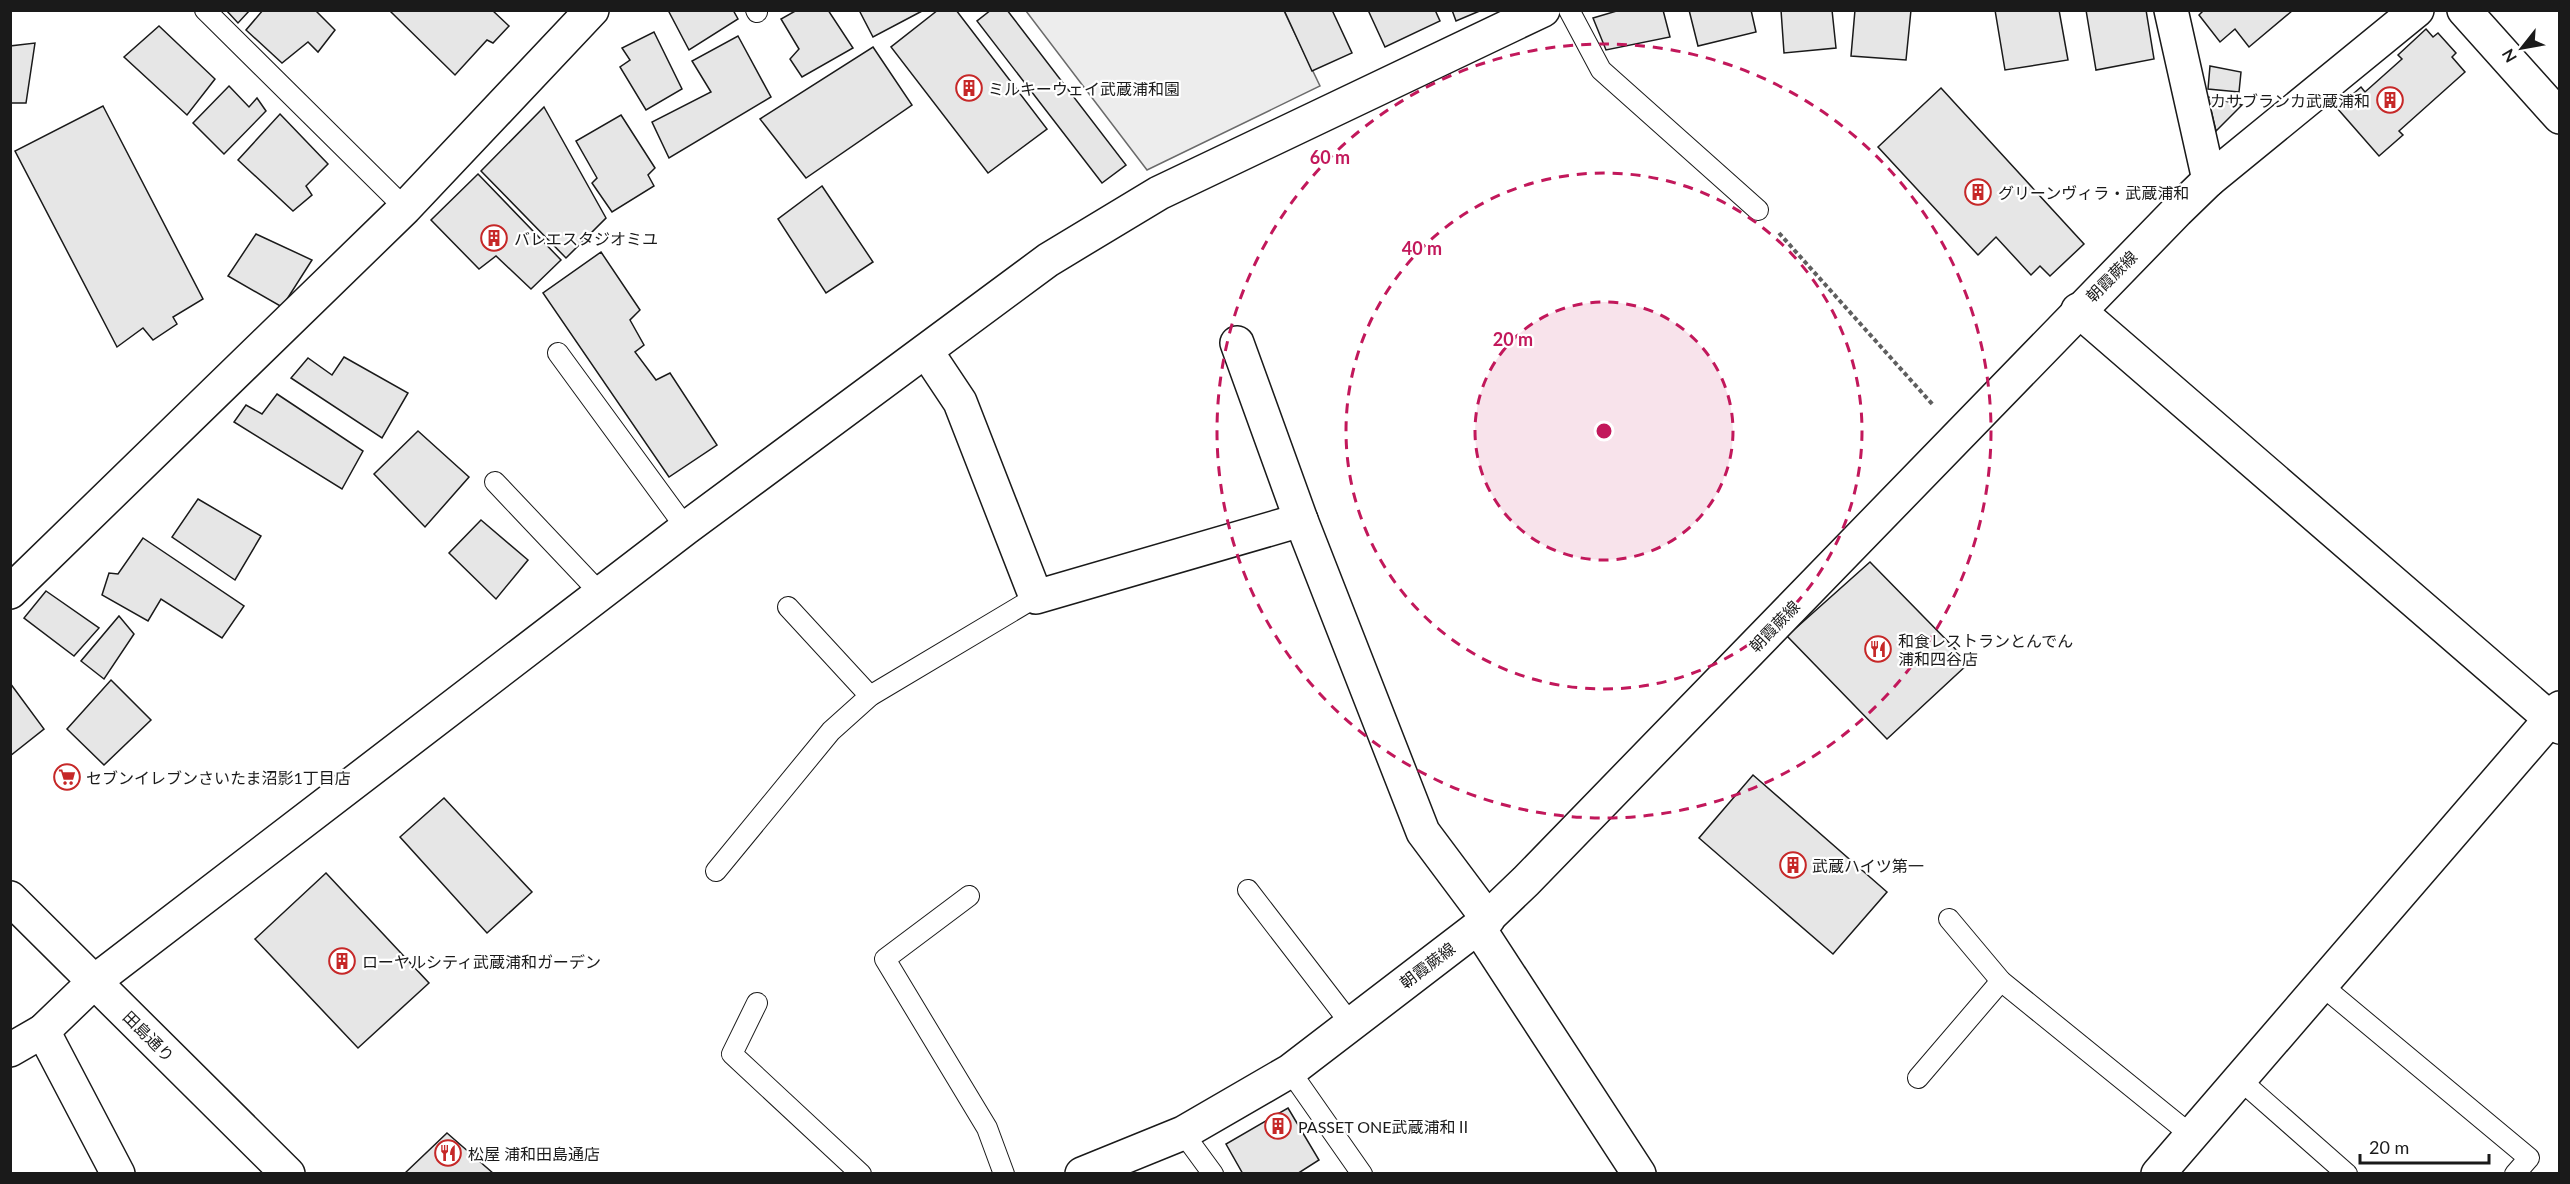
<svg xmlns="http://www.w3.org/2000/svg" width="2570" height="1184" font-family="Lato,'Noto Sans JP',sans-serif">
<rect width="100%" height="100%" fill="#fff"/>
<path fill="#ededed" stroke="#6a6a6a" stroke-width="1.5" d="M1026,11H1284L1320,86L1147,170Z"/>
<g fill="#e6e6e6" stroke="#1a1a1a" stroke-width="1.5">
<path d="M226,10H250L238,23Z"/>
<path d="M263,10H315L335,30L318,52L308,42L282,63L246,30Z"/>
<path d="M389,10H492L509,26L493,43L487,40L455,75Z"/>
<path d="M668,10H733L738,19L689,50Z"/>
<path d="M797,10H828L853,48L802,77L790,59L799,49L781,19Z"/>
<path d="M859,10H924L873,37Z"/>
<path d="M938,10H956L1047,129L988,173L891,47Z"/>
<path d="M991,10H1007L1126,165L1102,183L977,21Z"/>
<path d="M1284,10H1332L1352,53L1312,71Z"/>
<path d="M1368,10H1435L1440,21L1385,47Z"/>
<path d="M1452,10H1482L1456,21Z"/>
<path d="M1620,10H1663L1670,37L1606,50L1593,18Z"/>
<path d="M1689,10H1751L1756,32L1698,46Z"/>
<path d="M1781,10H1832L1836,48L1784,53Z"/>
<path d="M1855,10H1911L1906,60L1851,56Z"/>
<path d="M1995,10H2059L2068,60L2005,70Z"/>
<path d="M2086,10H2146L2154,59L2096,70Z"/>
<path d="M2204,10H2292V11L2249,47L2235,29L2220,42L2199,15Z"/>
<path d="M159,26L215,79L187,115L124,57Z"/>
<path d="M2426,29L2433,37L2438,33L2456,53L2452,57L2465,72L2399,131L2403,135L2379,156L2337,108L2361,87L2365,92L2402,59L2398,55Z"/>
<path d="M654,32L682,89L646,110L620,67L630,60L622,48Z"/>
<path d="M738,36L771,97L669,158L652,122L711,92L692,61Z"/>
<path d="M35,43L26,103H10V46Z"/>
<path d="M873,47L912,105L806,178L760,119Z"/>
<path d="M2210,66L2241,72L2239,92L2208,89Z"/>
<path d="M229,86L249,107L257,98L266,111L224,154L193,123Z"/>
<path d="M1941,88L2084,244L2050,276L2040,266L2031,275L1996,237L1978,255L1878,147Z"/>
<path d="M2208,97L2242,105L2216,131Z"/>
<path d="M103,106L203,299L173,317L177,324L153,340L143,328L117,347L15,151Z"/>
<path d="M544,107L606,218L566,258L481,171Z"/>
<path d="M280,114L328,164L306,186L312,195L293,211L238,160Z"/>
<path d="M621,115L655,168L648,175L654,186L612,212L592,183L597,178L576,141Z"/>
<path d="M478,174L561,260L531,289L496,256L479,269L431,220Z"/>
<path d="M822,186L873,262L826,293L778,219Z"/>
<path d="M256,234L312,260L282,307L228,276Z"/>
<path d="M601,252L640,310L630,320L644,345L635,352L656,380L670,373L717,445L669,477L543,293Z"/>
<path d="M344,357L408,393L382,438L291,378L308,358L332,375Z"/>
<path d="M277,394L363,451L342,489L234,422L246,405L262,414Z"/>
<path d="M418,431L469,477L425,527L374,474Z"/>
<path d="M198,499L261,536L235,580L172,537Z"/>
<path d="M481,520L528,560L496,599L449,553Z"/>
<path d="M143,538L244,606L222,638L161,599L148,621L102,595L109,573L118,574Z"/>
<path d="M1870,562L1969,663L1887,739L1787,636Z"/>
<path d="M46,591L99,628L74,656L24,618Z"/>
<path d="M119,616L134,634L104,679L81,661Z"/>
<path d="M111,680L151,720L104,765L67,729Z"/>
<path d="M10,683L44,729L10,756Z"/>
<path d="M1753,775L1887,892L1833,954L1699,838Z"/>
<path d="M444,798L532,892L487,933L400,837Z"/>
<path d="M326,873L429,983L358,1048L255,939Z"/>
<path d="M1288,1108L1319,1160L1297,1174H1243L1226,1144Z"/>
<path d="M447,1133L494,1174H404Z"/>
</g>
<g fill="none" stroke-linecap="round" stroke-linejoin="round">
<g stroke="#1a1a1a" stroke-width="22">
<g id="lane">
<path d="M205,10L405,208"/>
<path d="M756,10L757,12"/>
<path d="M1569,10L1601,70L1758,210"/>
<path d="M558,353L686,528"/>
<path d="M495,482L601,594"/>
<path d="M788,607L870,696"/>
<path d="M716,871L831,731L870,696L1036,597"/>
<path d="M1248,890L1351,1024"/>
<path d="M969,896L885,959L987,1128L1004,1174"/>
<path d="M1949,919L2001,981L2191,1135"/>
<path d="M2320,984L2529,1158L2515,1174"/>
<path d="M757,1003L732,1054L861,1174"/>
<path d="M1290,1071L1362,1174"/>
<path d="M1918,1078L2001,981"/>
<path d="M2238,1078L2347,1174"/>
<path d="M1183,1133L1213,1174"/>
</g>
</g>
<g stroke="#1a1a1a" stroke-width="36">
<g id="street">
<path d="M2171,10L2209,180"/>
<path d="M2464,10L2560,117"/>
<path d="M2078,310L2560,727"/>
<path d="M1237,343L1301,520L1423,832L1488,919"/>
<path d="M926,351L960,402L1036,597L1301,520"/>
<path d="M10,592L405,208L592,10"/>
<path d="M1478,927L1639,1174"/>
<path d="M95,981L686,528L1048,260L1159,193L1543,10"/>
<path d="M43,1031L118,1174"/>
<path d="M2158,1174L2560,708"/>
</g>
</g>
<g stroke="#1a1a1a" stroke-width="36">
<g id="secondary">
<path d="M10,898L288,1174"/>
<path d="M10,1050L43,1031L95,981"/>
</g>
</g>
<g stroke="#1a1a1a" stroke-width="36">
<path id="primary" d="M1082,1174L1183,1133L1290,1071L1478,927L1526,881L2177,211L2209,180L2417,10"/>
</g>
<path stroke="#5f5f5f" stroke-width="4" stroke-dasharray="4.5 3" stroke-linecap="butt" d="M1779,233L1934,406"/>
<use href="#lane" stroke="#fff" stroke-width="20"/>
<use href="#street" stroke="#fff" stroke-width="33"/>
<use href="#secondary" stroke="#fff" stroke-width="33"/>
<use href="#primary" stroke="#fff" stroke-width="33"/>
</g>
<circle cx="1604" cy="431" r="129" fill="#c2185b" fill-opacity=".12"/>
<g fill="none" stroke="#c2185b" stroke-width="3" stroke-dasharray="10 8">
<circle cx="1604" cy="431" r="129"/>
<circle cx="1604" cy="431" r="258"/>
<circle cx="1604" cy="431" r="387"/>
</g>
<defs>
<g id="building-ring" transform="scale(1.35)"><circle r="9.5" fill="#fff" stroke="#c62828" stroke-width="1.5"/><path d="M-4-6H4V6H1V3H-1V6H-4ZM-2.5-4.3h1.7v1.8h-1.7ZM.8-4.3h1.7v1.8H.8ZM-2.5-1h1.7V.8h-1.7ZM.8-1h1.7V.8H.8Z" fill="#c62828"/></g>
<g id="restaurant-ring" transform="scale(1.35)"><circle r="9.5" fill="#fff" stroke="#c62828" stroke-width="1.5"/><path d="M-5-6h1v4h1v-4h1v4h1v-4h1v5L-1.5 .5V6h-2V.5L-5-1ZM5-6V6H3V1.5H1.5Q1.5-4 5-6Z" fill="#c62828"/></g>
<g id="supermarket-ring" transform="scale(1.35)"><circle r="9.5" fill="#fff" stroke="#c62828" stroke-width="1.5"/><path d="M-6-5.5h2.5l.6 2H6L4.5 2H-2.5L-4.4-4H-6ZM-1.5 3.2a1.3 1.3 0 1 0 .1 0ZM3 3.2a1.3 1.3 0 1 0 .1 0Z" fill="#c62828"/></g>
</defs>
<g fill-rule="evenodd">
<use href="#building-ring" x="969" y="88"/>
<use href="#building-ring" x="2390" y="100"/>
<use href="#building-ring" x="1978" y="192"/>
<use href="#building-ring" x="494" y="238"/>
<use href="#restaurant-ring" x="1878" y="649"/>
<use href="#supermarket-ring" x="67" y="777"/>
<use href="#building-ring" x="1793" y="865"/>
<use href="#building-ring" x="342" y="961"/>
<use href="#building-ring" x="1278" y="1126"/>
<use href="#restaurant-ring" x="448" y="1153"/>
</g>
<g text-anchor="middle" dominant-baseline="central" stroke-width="4.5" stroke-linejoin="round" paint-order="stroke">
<g font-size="16" fill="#1a1a1a" stroke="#fff" text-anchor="start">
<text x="988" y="88">ミルキーウェイ武蔵浦和園</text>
<text x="2370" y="100" text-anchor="end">カサブランカ武蔵浦和</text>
<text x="1998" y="192">グリーンヴィラ・武蔵浦和</text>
<text x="514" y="238">バレエスタジオミユ</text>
<text x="1898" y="640">和食レストランとんでん<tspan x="1898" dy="18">浦和四谷店</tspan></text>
<text x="86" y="777">セブンイレブンさいたま沼影1丁目店</text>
<text x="1812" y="865">武蔵ハイツ第一</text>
<text x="362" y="961">ローヤルシティ武蔵浦和ガーデン</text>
<text x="1298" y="1126">PASSET ONE武蔵浦和Ⅱ</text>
<text x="468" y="1153">松屋 浦和田島通店</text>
</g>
<g font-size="16" fill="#1a1a1a" stroke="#fff">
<text transform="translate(2111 276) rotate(-45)">朝霞蕨線</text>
<text transform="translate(1774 626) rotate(-46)">朝霞蕨線</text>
<text transform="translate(1427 965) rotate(-37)">朝霞蕨線</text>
<text transform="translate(149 1036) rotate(45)">田島通り</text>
</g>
</g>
<circle cx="1604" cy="431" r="9" fill="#c2185b" stroke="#fff" stroke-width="3"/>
<g font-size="18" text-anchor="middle" font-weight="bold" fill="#c2185b" stroke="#fff" stroke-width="4.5" stroke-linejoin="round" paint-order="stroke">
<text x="1330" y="164">60 m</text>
<text x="1422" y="255">40 m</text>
<text x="1513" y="346">20 m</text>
</g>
<rect width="2570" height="1184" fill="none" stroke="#1a1a1a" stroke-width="24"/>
<g transform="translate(2522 48) rotate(239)" stroke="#ffffff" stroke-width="4.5" paint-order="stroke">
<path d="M0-4.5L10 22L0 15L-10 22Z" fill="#1a1a1a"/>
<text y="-9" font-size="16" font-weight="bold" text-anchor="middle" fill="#1a1a1a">N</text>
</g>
<path d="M2360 1154v9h129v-9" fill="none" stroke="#1a1a1a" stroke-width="3"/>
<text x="2369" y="1154" font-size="18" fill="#1a1a1a" stroke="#ffffff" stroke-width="4.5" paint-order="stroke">20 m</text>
</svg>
